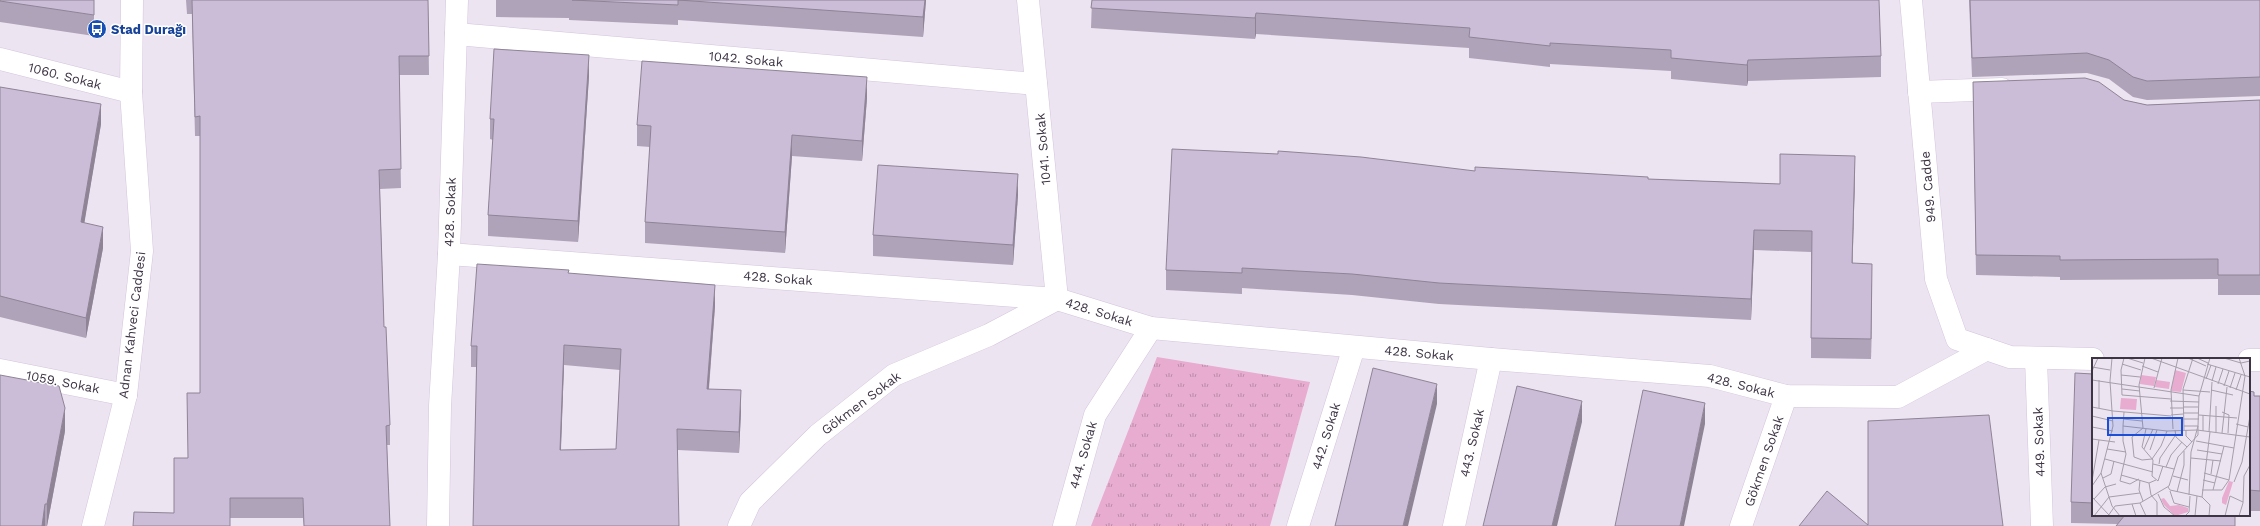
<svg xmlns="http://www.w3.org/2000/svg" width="2260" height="526" font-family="'Work Sans',sans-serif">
<defs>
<pattern id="park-tufts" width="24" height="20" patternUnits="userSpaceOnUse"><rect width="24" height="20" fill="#e7accf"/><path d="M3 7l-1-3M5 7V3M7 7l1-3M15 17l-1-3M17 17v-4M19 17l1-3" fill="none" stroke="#bc8daa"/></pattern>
</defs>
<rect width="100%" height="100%" fill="#ede4f2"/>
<path fill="url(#park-tufts)" d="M1157,357L1310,382L1270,526H1091Z"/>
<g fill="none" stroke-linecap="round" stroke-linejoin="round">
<g stroke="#d3c4dc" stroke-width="23">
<g id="minor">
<path d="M457,0L449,254L1057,299L1151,328L1491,359L1710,376L1786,396L1898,397L1987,349"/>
<path d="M1911,0L1936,279L1957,339L2010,357L2093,359"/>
<path d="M456,34L1036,84"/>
<path d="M0,59L131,92"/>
<path d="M1919,92L2002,89"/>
<path d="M2036,359L2042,526"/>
<path d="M2249,360H2260"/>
<path d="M0,370L126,395"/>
<path d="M93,526L126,395L142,251L131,92L132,0"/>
<path d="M438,526L440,406L449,254"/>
<path d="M739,526L750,502L818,435L894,375L989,335L1057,299L1028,0"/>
<path d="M1064,526L1095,415L1151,328"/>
<path d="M1298,526L1354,347"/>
<path d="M1454,526L1491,359"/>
<path d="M1741,526L1786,396"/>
</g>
</g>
<use href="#minor" stroke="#fff" stroke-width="22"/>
</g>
<g fill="#afa3b9" fill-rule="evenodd">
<path d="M0,0L94,15V36L0,22Z"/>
<path d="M186,0H428L429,75H399L401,188L380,189L384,327L390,425V445H387L390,526H304L303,518H230L174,513L188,458L200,393V136H195L192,14H187Z"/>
<path d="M496,0H926L923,37L678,20V25L569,20V18L496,17Z"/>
<path d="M1092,0L1881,56V77L1748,81L1747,86L1671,79V71L1550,64V67L1469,58V48L1256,34L1255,39L1091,28Z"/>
<path d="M1969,0H2260V96L2147,100L2133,97L2109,79L2087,73L1972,77Z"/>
<path d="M589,76L578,242L488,236V215L493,140L490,139V119Z"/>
<path d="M1973,82L2124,100L2147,105L2260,100V295H2218V279L2060,280V277L1976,275Z"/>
<path d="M0,87L101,124L84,223L103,248L86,338L0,317Z"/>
<path d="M867,98L862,161L792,156L785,253L645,243V222L650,147L637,146V125Z"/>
<path d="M1855,176L1852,263L1872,284L1871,359L1811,358V252L1754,250L1751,320L1439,304L1352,295L1242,288V294L1166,290V270L1648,179L1780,184Z"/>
<path d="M1018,195L1013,265L873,256V235Z"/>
<path d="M569,273L715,306L709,389L741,411L739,453L678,450L473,526L477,367H471V346ZM564,365L620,370L616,449L561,450Z"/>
<path d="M2093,374V515H2235L2117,524L2071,523V502Z"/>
<path d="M2249,391L2254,396H2260V511H2249Z"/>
<path d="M65,431L47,526H0Z"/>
</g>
<g fill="#8e8496">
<path d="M925,0H926L923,37V17Z"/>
<path d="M1256,13V34L1255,39V18Z"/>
<path d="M589,55V76L578,242V221Z"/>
<path d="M1748,60V81L1747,86V65Z"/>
<path d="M867,77V98L862,161V141Z"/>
<path d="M101,104V124L81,243V222Z"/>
<path d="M792,135V156L785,253V232Z"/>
<path d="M1855,156V176L1852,284V263Z"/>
<path d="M1018,174V195L1013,265V245Z"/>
<path d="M103,227V248L86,338V318Z"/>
<path d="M1754,230V250L1751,320V299Z"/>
<path d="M1872,264V284L1871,359V339Z"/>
<path d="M715,285V306L707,410V389Z"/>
<path d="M564,345V365L560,471V450Z"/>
<path d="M1437,384V404L1408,526H1403Z"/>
<path d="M741,390V411L739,453V432Z"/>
<path d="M1582,401V422L1557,526H1552Z"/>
<path d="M1705,403V424L1684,526H1680Z"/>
<path d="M65,408V431L47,526V504Z"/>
<path d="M45,504V526H42Z"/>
</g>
<g fill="#cbbdd7" stroke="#8e8496" fill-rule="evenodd">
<path d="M0,0H94V15L0,1Z"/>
<path d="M192,0H428L429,56H399L401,169L379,170L384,327H386L390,425L386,426L390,526H304L303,498H230V526H133L134,512L174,513V458H188L187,393H200V116L195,117Z"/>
<path d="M572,0H678V5Z"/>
<path d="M678,0H925L923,17Z"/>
<path d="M1092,0H1879L1881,56L1748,60L1747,65L1671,58V50L1550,43V46L1469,37L1470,28L1256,13L1255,18L1091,8Z"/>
<path d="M1970,0H2260V77L2147,81L2133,77L2109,60L2087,53L1972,58Z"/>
<path d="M494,49L589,55L578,221L488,215L494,119H490Z"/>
<path d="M642,61L867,77L862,141L792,135L785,232L645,222L651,126L637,125Z"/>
<path d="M2085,78L2099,82L2124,100L2147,105L2260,100V275H2218V259L2060,260V256L1976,255L1973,82Z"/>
<path d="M0,87L101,104L81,222L103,227L86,318L0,296Z"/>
<path d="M1172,149L1278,154V151L1361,157L1475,171V167L1648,177V179L1780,184V154L1855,156L1852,263L1872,264L1871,339L1811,338L1812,231L1754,230L1751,299L1439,283L1352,274L1242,268V273L1166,270Z"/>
<path d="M878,165L1018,174L1013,245L873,235Z"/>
<path d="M477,264L569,270L568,273L715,285L707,389L741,390L739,432L677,429L679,526H473L477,346H471ZM564,345L621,349L616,449L560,450Z"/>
<path d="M1373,368L1437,384L1403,526H1335Z"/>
<path d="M2075,373L2093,374V503L2071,502Z"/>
<path d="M0,375L59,386L65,408L47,504H45L42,526H0Z"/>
<path d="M1517,386L1582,401L1552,526H1483Z"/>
<path d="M1643,390L1705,403L1680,526H1615Z"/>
<path d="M2249,391L2254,392V396H2260V491L2249,490Z"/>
<path d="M1989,415L2003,526H1799L1827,491L1868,525V421Z"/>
<path d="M2125,515H2235V526H2116Z"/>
</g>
<defs>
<g id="bus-disc" transform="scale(1)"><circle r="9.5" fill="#1a4fb4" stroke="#fff"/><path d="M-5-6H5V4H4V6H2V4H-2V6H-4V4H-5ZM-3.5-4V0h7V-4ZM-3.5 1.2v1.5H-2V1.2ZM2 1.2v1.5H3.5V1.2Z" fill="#fff"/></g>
</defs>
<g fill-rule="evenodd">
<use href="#bus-disc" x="97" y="29"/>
</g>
<g text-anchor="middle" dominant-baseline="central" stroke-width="3" stroke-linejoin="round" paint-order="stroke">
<g font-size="13" font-weight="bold" fill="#164399" stroke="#fff" text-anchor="start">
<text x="111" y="29">Stad Durağı</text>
</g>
<g font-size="13" fill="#3d3444" stroke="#fff">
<text transform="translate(746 59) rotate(5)">1042. Sokak</text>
<text transform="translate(65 76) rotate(14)">1060. Sokak</text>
<text transform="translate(1043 149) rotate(-95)">1041. Sokak</text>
<text transform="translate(1928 187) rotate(-95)">949. Cadde</text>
<text transform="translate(450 212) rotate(-88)">428. Sokak</text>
<text transform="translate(778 278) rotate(4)">428. Sokak</text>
<text transform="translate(1099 312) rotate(17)">428. Sokak</text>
<text transform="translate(132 325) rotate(-83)">Adnan Kahveci Caddesi</text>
<text transform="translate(1419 353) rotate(5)">428. Sokak</text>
<text transform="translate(63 382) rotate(11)">1059. Sokak</text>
<text transform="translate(1741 385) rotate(14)">428. Sokak</text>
<text transform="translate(861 403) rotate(-37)">Gökmen Sokak</text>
<text transform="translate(1326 436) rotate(-73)">442. Sokak</text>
<text transform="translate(2039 442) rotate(-92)">449. Sokak</text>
<text transform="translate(1472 443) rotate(-77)">443. Sokak</text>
<text transform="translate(1083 455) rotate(-74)">444. Sokak</text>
<text transform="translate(1764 461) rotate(-71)">Gökmen Sokak</text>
</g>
</g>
<g transform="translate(2092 358)">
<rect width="158" height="158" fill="#ede4f2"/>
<path d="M137,123L141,124L134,147L130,145V140Z" fill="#e7accf"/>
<path d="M49,17L64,19L62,28L48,26ZM64,22L78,24L77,31L63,29ZM72,140L78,148L87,147L96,150V154L83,158L72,147L69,141Z" fill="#e7accf"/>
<path d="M83,12L94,15L89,34L79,33ZM29,40L45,41L44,52L28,51Z" fill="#e7accf"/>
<path fill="none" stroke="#a79eac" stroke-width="1" d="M20,0L18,23L21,68L9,115L20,148L28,158M32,0L29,12L30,37L79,41M35,0L51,5M53,0L47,27L51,70L40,79L42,99L50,102L60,101L69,88L75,73M59,0L158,36M96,0L114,8M105,0L116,5M132,0L149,5L158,3M30,6L49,12M115,6L158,19M50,8L66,14M0,9L18,12M0,13L6,0M29,17L48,19M114,21L119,7M0,22L107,38M7,22V50M120,23L124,9M126,26L131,11M132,28L137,13M62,30L70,0M138,30L143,15M30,31L48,33M91,32L118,34M119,32L141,37M144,32L149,17M78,43L107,44M0,49L21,53L79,58M91,49H106M78,50H91M32,54L31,68L75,73L105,72L158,79M130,54L137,57L136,75M91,55H107M79,57L91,56M107,57L145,60M0,58L21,63M31,61L50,63M91,61H107M144,66L156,69M31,68V83L34,96L28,123L38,126L47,121M92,68H106M0,69L21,73M54,71L50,89L61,102L60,118L66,123L71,108M81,71L79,32L86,0M83,72L84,79L95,89M92,72L91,31L101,0M94,72V78L100,84M111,73V57M117,74L120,24M124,74V48M130,75L135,29M0,81L23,84M104,83L142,90M15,91L34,94M52,91L61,71M58,92L65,72M105,92L130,96M99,100L129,103M13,101L61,114M61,106L82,111M67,106L68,100L83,78M74,109L79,97L90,84M112,115L137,122M119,116L121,102M29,117L57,125L64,122M81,118L96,122M11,120L19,116L22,103M48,122L47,132L51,143M111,122L123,125M0,123L7,82M142,124L150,104L158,58M57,125L59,137L65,144V158M0,128L9,115M76,129L78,132L110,139M110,132H130L137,122L153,18L147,0M121,132L132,88M78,133L82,145L97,149M85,134L92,107V93M66,136L72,149L83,158M97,137L99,94L106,68L107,38L118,0M0,139L17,157M110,139L118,74M110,139L118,147L117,158M2,141L13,129L24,126M48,145L54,158M40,146L44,158M2,158L17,139L48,135M16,158L23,148L48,145L77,128L86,99L106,77V68M93,158L97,154L98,138M103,158L105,138M133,158L138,138L151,144M147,158L151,145L152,118L158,107"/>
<path fill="#1d4ed8" fill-opacity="0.15" stroke="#1d4ed8" stroke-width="2" d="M16,60H90V77H16Z"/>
<rect width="158" height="158" fill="none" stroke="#3d3444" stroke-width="2"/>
</g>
</svg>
